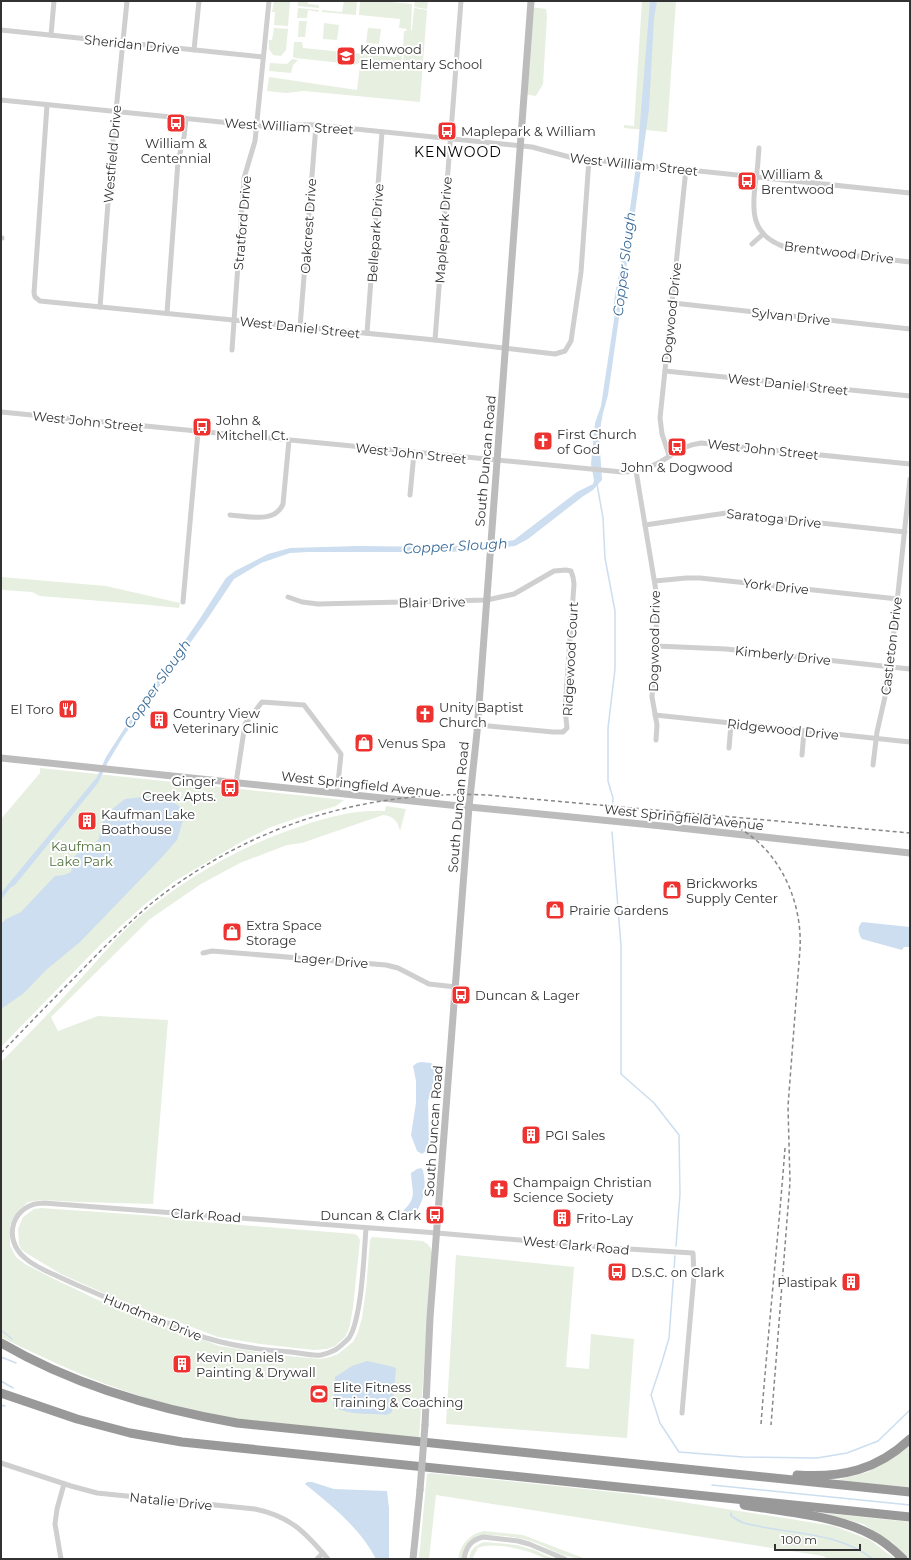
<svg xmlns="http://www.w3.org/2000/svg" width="911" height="1560" font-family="Montserrat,sans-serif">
<rect width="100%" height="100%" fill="#fff"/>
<g fill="#e7efe0">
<path d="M274,1L290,2L288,26L274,25L275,12H272Z"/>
<path d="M298,1H308V4L319,5V8L298,6Z"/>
<path d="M344,1H357L356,15L322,12V10L342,12Z"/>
<path d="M360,1H379L412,4L411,30H412L414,8L427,10L420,102L304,91L286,93L267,91L269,77L357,90L360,66L361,65L359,63L354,65L355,53L396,57L397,48L403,49L400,69H402L405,47H403L404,31H406L407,29L399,28L400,19L359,15Z"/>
<path d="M415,1H428L427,9L414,7Z"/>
<path d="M642,1H676L667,132L624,128V125L634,126Z"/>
<path d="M531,7L546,9L547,16L543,84L536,96L524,94Z"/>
<path d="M298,8L319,10L318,12L308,10L307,18H297Z"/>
<path d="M299,21H307L305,37H298Z"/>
<path d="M324,23L339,25L337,40L323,39Z"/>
<path d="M274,28L288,29L286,50L281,56L273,55L269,49V40H272Z"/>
<path d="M368,28L381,29L379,44L366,43Z"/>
<path d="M294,42H302L303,48L352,53L351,64L295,58L293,57Z"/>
<path d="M292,59L298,60L293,65L291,73L269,71L270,63L287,64Z"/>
<path d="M1,577L106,586L180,603L179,608C133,603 86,600 40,596L32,592L3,590L1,588Z"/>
<path d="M40,768L326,798L344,800L336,806L303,816L271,827L241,842L175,881L144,905L100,945L1,1047V819L40,773Z"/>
<path d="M386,806L406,809L400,831C398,821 393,816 383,815L302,843L287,845L240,863L201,884L150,919L51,1017L58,1031L98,1016L168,1020L153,1204L78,1202L42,1200L28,1202L19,1210L13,1218L10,1226V1246L16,1257L25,1264L50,1277L98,1300L183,1332L219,1346L276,1355L320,1359L330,1357L338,1354L353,1342L358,1332L362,1318L366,1290L370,1240L372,1237L423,1241C428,1244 431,1247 432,1253L419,1438C336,1430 248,1426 167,1404C108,1388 55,1364 1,1337V1062C29,1034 56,1006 83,976C101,957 118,935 139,917C184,879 237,848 293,829C321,819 354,809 385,811Z"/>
<path d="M41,1208L156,1216L204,1222L355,1234L358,1236L360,1240L353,1308L349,1329L345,1337L335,1346L327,1349L314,1350L260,1344L218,1337L115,1298L61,1274L26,1253L21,1249L19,1244L18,1229L23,1217L34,1209Z"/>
<path d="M456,1255L574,1267L566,1367L589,1369L591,1334L634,1339L627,1438L446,1424Z"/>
<path d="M910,1443V1488L833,1481L868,1472L902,1452Z"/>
<path d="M430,1473L632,1494L834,1526L870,1540L895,1559H828L823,1556L436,1495L429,1559H419L427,1474Z"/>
<path d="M823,1513L910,1522V1559H908L893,1543L863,1524Z"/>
<path d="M484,1531L523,1535L586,1559C565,1559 550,1548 531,1541C522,1538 513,1537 504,1536C482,1534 467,1534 462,1559H458C461,1544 469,1534 484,1531Z"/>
<path d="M484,1542L517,1545L534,1550L554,1559C543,1559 540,1556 530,1552C517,1548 490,1542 478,1548L472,1559H469C470,1550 475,1545 484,1542Z"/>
</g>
<g fill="#ccdeef">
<path d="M650,1H657L654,18L649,109L646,131L630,250L623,281L619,318L608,395L603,413L599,435L602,480L593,490L582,497L528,539L515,546L451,552H308L290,553L261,563L234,579L208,618L123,737L108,762L98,783L15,885L10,888L1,900V893L97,777L106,757L124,729L199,620L226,578L235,571L268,554L290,548L358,546L451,547L480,542H504L514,540L577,492L593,484L594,480L591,464L595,423L601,406L615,313L613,310L615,295L625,243L637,160Z"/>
<path d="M152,796C164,800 180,801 185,814L177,840L163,856L80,942L46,970L24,993L1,1009V924L6,919L21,912L55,876L64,875L71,872L73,858L84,847L92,845L99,839L101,826L106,814L125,799Z"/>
<path d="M862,922L910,927V947H904L902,950L862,939C858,933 857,927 862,922Z"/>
<path d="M421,1062L431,1063L435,1066V1079L428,1101L429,1143L426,1151L422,1154L417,1151L411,1135L416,1103V1081L413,1066L417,1063Z"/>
<path d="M421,1168L423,1170C427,1188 424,1202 413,1217H403L401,1213C418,1197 412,1194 411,1173L417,1169Z"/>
<path d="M367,1361L394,1367L396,1369L392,1412L387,1415C371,1413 347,1416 333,1406L335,1377L352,1366Z"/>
<path d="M307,1482H312L334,1489L387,1491L389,1508V1559H376C360,1528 332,1506 305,1484Z"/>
</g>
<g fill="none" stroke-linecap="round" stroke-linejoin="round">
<g stroke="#ccdeef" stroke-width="1.5">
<path d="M597,484L603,518L605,558L615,611V669L608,728V781L613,798L612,813"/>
<path d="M612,832L621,946V1074L654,1103L679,1135L680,1194L676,1246"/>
<path d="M675,1256L669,1338L662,1362L651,1395L660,1423L679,1452L743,1457L817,1458L847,1453L878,1441L910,1410"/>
<path d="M1,1330L12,1339"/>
<path d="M1,1357L16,1363"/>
<path d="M1,1381L13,1388"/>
<path d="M1,1405L5,1406"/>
<path d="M712,1485L910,1505"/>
<path d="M731,1513V1516C735,1518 740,1522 744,1523C789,1535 834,1530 873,1559"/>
</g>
<g stroke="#cfcfcf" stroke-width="5">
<path d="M1,30L263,57"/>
<path d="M51,35L54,1"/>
<path d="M194,50L199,1"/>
<path d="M1,100L271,127C286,127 300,124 316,125L532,147L573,158L910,193"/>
<path d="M47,105L34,293L35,297L40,301L435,340L555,354L565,351L571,341L581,272L589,159"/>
<path d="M759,148C758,158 758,168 756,179C751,212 751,237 788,248L910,262"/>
<path d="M1,238H2"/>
<path d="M752,244L763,234"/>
<path d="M673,303L910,329"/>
<path d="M100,307L112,151L127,1"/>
<path d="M167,313L178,161L184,137L186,119"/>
<path d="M300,327L316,125"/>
<path d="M367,333L382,132"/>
<path d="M435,340L461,1"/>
<path d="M232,350L244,178L255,141L269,1"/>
<path d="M665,371L910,396"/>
<path d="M1,412L622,472C634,472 645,470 656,464C674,455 680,446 701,443L910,464"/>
<path d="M669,455L662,434L660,418L686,169"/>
<path d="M636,471L657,597V612L652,697L657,725L656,740"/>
<path d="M410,495L414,453"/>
<path d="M230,515C247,516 275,524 283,504L289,440"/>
<path d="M645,525L726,513L905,532"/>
<path d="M655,581L686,578H700L898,599"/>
<path d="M288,597L302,602L318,604L487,600L514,594L554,571L566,570L571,571L573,577L574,584L565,709L567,728L563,732H553L478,725"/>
<path d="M183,602L198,432"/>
<path d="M656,646L726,649L910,669"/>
<path d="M655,715L910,742"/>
<path d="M729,748L731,724"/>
<path d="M802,755L804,731"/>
<path d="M873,765L877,732L889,679L910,479"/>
<path d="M236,783L245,724L262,702L304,705L341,754L337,793"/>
<path d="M203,953L212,951L386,965L398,968L429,984L456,987"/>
<path d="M366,1228C364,1253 362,1318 349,1338C345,1342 340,1347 335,1350C331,1352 326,1354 321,1355C311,1356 300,1353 291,1352C264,1350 236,1347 210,1339C187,1333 165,1321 143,1312C114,1301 85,1289 57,1276C46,1271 34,1266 25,1258C1,1238 13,1203 44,1203L437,1233L613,1248L693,1253L694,1275L682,1413"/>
<path d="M1,1463L71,1486L97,1493L255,1509C290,1516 305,1532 328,1559"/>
<path d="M61,1559L55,1524L57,1509L64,1484"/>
<path d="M317,1559L323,1553"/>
<path d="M464,1559C466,1547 471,1540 483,1537L518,1541L529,1544L565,1559"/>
</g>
<g stroke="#bcbcbc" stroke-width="7">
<path d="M1,758L469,807L662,826L910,853"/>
<path d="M425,1425L430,1318L469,807L477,732L531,1"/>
<path d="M413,1559L420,1490"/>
</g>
<g stroke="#999" stroke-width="9">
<path d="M1,1343C73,1385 155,1409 237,1423L910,1492"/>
<path d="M1,1393L77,1419L130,1433L182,1442L910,1517"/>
<path d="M797,1475C842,1478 877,1470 910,1439"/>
<path d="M744,1505C785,1512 835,1515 872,1535C884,1541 894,1550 903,1559"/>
</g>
<g stroke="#878787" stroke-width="1.5" stroke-dasharray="4 3" stroke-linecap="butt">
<path d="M713,818C771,832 803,893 800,949L788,1106L790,1182L771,1425"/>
<path d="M1,1053C27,1026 53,999 79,973C103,948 127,924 153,902C250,825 365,790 488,795L910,833"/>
<path d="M761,1424C768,1332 778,1240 785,1148"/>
</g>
<path stroke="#bcbcbc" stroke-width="7" d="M420,1490L425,1425"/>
</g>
<defs>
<g id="school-square" transform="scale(1)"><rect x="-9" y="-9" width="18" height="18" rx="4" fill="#ed3230" stroke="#fff"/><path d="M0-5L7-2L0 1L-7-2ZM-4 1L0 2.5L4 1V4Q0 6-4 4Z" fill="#fff"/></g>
<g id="bus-square" transform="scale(1)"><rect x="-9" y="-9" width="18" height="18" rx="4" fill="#ed3230" stroke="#fff"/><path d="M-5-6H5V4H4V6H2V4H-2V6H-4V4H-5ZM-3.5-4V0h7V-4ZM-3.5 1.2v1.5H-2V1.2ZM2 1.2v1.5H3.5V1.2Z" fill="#fff"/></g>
<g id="church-square" transform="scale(1)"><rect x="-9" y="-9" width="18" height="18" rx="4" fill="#ed3230" stroke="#fff"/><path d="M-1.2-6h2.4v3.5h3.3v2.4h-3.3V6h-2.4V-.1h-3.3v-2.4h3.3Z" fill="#fff"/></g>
<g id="restaurant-square" transform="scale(1)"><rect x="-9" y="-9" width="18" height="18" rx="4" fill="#ed3230" stroke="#fff"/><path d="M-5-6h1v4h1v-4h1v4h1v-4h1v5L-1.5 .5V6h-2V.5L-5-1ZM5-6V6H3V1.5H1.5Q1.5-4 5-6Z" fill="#fff"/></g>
<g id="building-square" transform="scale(1)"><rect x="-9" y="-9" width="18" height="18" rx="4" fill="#ed3230" stroke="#fff"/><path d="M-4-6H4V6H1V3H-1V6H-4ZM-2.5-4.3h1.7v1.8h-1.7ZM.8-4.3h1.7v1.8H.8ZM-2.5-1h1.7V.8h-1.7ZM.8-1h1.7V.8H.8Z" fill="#fff"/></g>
<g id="shop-square" transform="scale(1)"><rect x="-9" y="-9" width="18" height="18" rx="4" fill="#ed3230" stroke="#fff"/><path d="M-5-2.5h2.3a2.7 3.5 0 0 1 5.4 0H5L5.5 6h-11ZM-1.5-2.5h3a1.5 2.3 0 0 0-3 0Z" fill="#fff"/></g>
<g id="stadium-square" transform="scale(1)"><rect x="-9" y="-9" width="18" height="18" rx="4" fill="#ed3230" stroke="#fff"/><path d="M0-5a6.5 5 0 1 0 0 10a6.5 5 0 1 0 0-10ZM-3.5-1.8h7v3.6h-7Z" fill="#fff"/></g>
</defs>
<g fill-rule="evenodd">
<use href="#school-square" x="346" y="56"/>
<use href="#bus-square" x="176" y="123"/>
<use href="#bus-square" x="447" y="131"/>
<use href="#bus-square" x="747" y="181"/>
<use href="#bus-square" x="202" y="427"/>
<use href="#church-square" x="543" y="441"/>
<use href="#bus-square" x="677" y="447"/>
<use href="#restaurant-square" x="68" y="709"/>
<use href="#church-square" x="425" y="714"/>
<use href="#building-square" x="159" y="720"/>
<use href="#shop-square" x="364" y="743"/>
<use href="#bus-square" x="230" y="788"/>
<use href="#building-square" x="87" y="821"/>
<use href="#shop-square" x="672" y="890"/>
<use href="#shop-square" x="555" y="910"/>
<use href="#shop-square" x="232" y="932"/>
<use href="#bus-square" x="461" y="995"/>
<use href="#building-square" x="531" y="1135"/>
<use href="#church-square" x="499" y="1189"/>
<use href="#bus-square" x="435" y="1215"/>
<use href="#building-square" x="562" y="1218"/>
<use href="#bus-square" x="617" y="1272"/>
<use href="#building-square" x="851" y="1282"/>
<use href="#building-square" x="182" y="1364"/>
<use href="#stadium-square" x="319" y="1394"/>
</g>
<g text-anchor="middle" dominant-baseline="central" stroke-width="4" stroke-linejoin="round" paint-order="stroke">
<g font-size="13" fill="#323232" stroke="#fff">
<text transform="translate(132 44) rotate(6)">Sheridan Drive</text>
<text transform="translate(289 126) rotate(3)">West William Street</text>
<text transform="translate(112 154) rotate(-85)">Westfield Drive</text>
<text transform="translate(634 164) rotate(6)">West William Street</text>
<text transform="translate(242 223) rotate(-85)">Stratford Drive</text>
<text transform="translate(308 226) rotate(-86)">Oakcrest Drive</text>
<text transform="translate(443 230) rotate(-86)">Maplepark Drive</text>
<text transform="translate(375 233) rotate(-86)">Bellepark Drive</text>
<text transform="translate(839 252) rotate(7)">Brentwood Drive</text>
<text transform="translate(671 313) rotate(-84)">Dogwood Drive</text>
<text transform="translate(791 316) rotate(6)">Sylvan Drive</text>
<text transform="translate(300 327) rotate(6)">West Daniel Street</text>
<text transform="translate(788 384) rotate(6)">West Daniel Street</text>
<text transform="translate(88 421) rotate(6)">West John Street</text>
<text transform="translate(763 449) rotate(6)">West John Street</text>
<text transform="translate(411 453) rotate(6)">West John Street</text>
<text transform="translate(485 461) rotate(-85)">South Duncan Road</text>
<text transform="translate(774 518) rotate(6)">Saratoga Drive</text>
<text transform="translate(776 586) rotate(6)">York Drive</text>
<text transform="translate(432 602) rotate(-1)">Blair Drive</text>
<text transform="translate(654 641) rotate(-89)">Dogwood Drive</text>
<text transform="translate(891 646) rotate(-83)">Castleton Drive</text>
<text transform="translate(783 655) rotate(6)">Kimberly Drive</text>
<text transform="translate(570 659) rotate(-87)">Ridgewood Court</text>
<text transform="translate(783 729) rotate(6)">Ridgewood Drive</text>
<text transform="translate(361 784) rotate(6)">West Springfield Avenue</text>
<text transform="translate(458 807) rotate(-85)">South Duncan Road</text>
<text transform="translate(684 817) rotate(6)">West Springfield Avenue</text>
<text transform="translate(331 960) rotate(5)">Lager Drive</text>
<text transform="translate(433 1131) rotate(-86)">South Duncan Road</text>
<text transform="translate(206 1215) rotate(4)">Clark Road</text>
<text transform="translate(576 1245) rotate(5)">West Clark Road</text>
<text transform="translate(153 1317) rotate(22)">Hundman Drive</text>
<text transform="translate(171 1501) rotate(6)">Natalie Drive</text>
</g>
<g font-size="13" fill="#323232" stroke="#fff" text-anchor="start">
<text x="360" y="49">Kenwood<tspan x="360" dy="15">Elementary School</tspan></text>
<text x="461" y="131">Maplepark &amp; William</text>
<text x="176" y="143" text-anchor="middle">William &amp;<tspan x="176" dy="15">Centennial</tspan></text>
<text x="761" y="174">William &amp;<tspan x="761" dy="15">Brentwood</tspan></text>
<text x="216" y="420">John &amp;<tspan x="216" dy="15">Mitchell Ct.</tspan></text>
<text x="557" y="434">First Church<tspan x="557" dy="15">of God</tspan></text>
<text x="677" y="467" text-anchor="middle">John &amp; Dogwood</text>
<text x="439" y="707">Unity Baptist<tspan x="439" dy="15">Church</tspan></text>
<text x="54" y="709" text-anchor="end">El Toro</text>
<text x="173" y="713">Country View<tspan x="173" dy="15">Veterinary Clinic</tspan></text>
<text x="378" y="743">Venus Spa</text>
<text x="216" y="781" text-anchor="end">Ginger<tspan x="216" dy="15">Creek Apts.</tspan></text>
<text x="101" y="814">Kaufman Lake<tspan x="101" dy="15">Boathouse</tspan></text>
<text x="686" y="883">Brickworks<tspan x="686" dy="15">Supply Center</tspan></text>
<text x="569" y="910">Prairie Gardens</text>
<text x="246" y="925">Extra Space<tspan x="246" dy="15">Storage</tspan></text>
<text x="475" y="995">Duncan &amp; Lager</text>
<text x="545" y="1135">PGI Sales</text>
<text x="513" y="1182">Champaign Christian<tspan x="513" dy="15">Science Society</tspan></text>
<text x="421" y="1215" text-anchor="end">Duncan &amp; Clark</text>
<text x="576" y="1218">Frito-Lay</text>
<text x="631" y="1272">D.S.C. on Clark</text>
<text x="837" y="1282" text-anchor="end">Plastipak</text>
<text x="196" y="1357">Kevin Daniels<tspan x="196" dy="15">Painting &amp; Drywall</tspan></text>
<text x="333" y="1387">Elite Fitness<tspan x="333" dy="15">Training &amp; Coaching</tspan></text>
</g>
<g font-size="13" fill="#50703c" stroke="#fff">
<text x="81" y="846">Kaufman<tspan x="81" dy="15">Lake Park</tspan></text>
</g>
<g font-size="14" letter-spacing="1" fill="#000" stroke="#fff">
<text x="458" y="152">KENWOOD</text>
</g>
<g font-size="14" font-style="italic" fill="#3b6c99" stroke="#fff">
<text transform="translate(624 264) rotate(-83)">Copper Slough</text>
<text transform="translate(455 546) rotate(-3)">Copper Slough</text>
<text transform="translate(157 684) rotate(-55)">Copper Slough</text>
</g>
</g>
<rect width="911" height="1560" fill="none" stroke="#323232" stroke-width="4"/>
<path d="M775 1544v6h85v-6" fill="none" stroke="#323232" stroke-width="2"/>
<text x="781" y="1544" font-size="12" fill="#323232" stroke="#ffffff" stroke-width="3" paint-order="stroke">100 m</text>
</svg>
